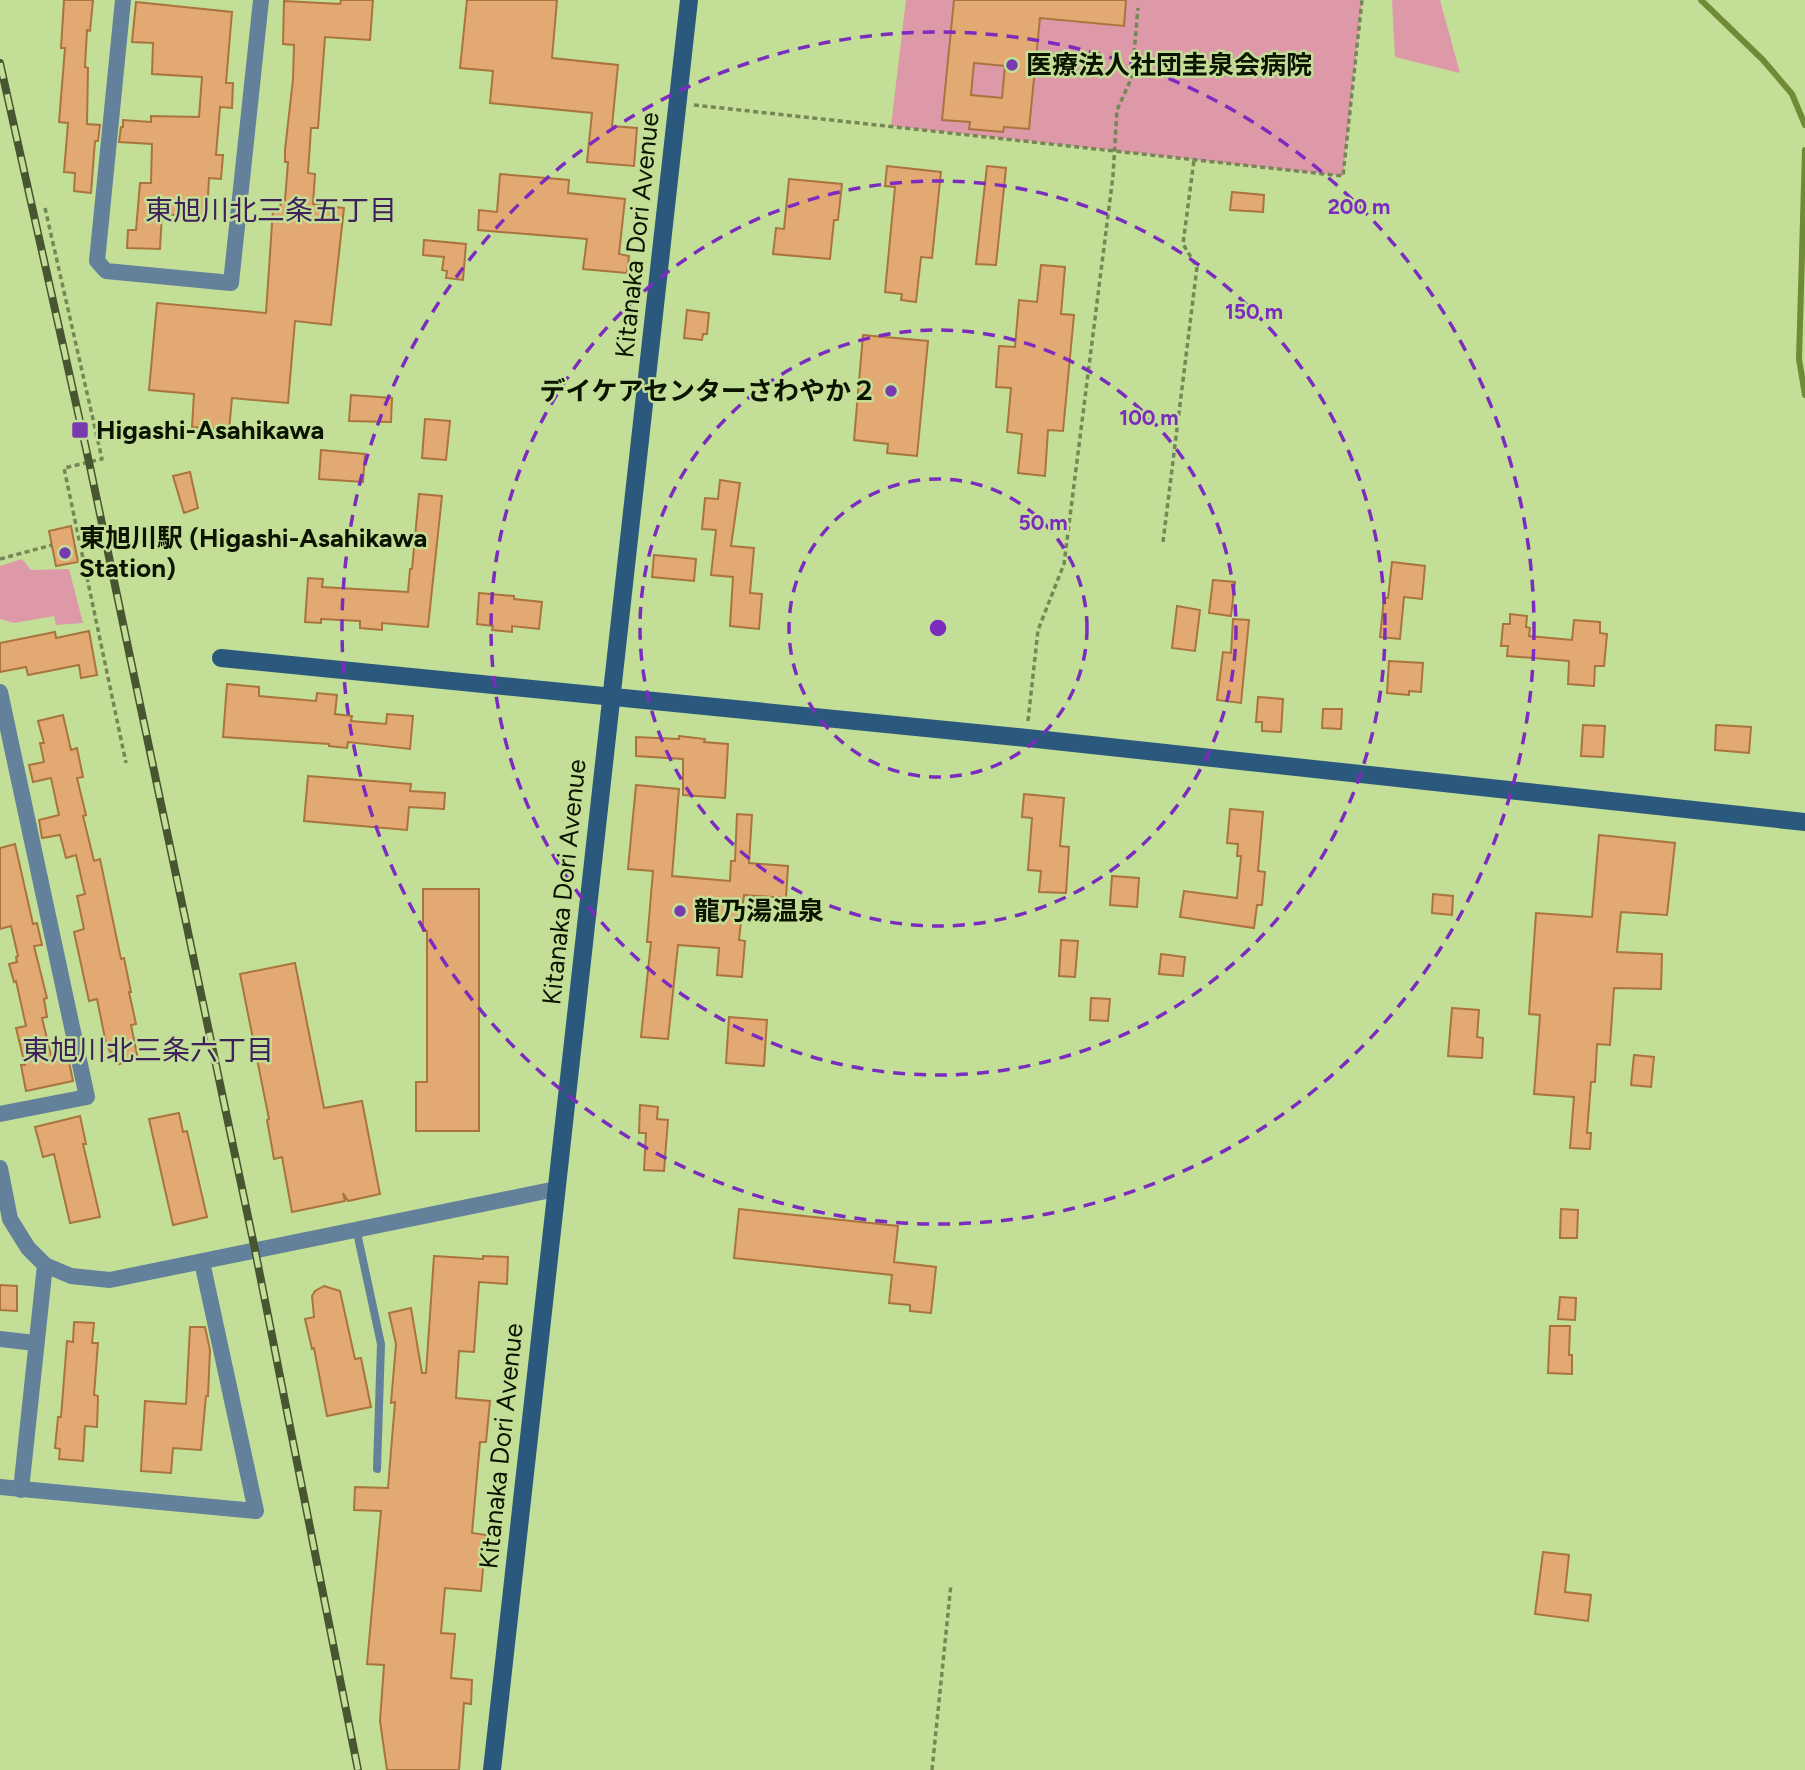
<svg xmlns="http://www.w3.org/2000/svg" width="1805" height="1770" font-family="Figtree,'Noto Sans JP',sans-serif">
<rect width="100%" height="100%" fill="#c3de96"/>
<g fill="#de99a8">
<path d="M906,0H1362L1343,176L891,126Z"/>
<path d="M1392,0H1440L1460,73L1395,57Z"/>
<path d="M22,559L31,570L69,569L83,623L56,625L54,616L14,623L0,619V566Z"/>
</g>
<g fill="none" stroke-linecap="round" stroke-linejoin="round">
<g stroke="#708b36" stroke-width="6">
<path d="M1701,0L1763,60L1792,94L1805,125"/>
<path d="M1805,150L1799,359L1805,395"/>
</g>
</g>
<g fill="#e2a972" stroke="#a9743d" stroke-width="2" fill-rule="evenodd">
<path d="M64,0H93L90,31L87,30L85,67L88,68L87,124L100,125L98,141H95L91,193L74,191L75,173L64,172L68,123L59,122L65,48H61Z"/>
<path d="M341,0H373L370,40L325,37L318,128H311L308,173L315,174L313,204L344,208L331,325L295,321L288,403L232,398L229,430L192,427L194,394L149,390L157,303L266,313L273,209H280L281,199L285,200L288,162H285V150L293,79L294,45L283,44L284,1L340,4Z"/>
<path d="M467,0H557L552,58L618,65L612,126L637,128L634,166L587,162L592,113L490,103L493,71L460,68Z"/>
<path d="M954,0H1126L1124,26L1040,18L1029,129L1004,127L1003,132L969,129L970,122L942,120ZM974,63L1005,66L1002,98L971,95Z"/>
<path d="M136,2L232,12L226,83H233L232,108L220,107L216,155H223L221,179L209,178L207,217L162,214L160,249L127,248L128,230H136L140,183H151L152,144L119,142L121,127H123V120L151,122V116L199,117L202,77L152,74L153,43L132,42Z"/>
<path d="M887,166L941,172L932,258L921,257L916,302L901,300L902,294L885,292L895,187L885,186Z"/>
<path d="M987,166L1006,168L996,265L976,264Z"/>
<path d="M500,174L569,180L568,193L625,199L619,254L629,256L627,273L583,269L587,239L478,230L479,210L497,212Z"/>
<path d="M789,179L842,184L838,220H834L830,259L773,254L776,228L784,229Z"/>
<path d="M1232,192L1264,195L1263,212L1230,210Z"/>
<path d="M424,240L466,244L463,280L446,278L447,271L442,270L444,257L423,255Z"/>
<path d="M1041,265L1065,267L1061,314L1074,315L1063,431L1048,430L1045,476L1018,473L1022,434L1007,432L1011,388L996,387L999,346L1015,347L1019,300L1037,302Z"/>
<path d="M687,310L709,313L707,334H703L702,340L684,338Z"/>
<path d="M863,335L928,341L917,456L887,453L888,444L854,440Z"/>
<path d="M351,395L392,398L391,422L349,421Z"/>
<path d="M425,419L450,421L446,460L422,458Z"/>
<path d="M321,450L365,454L363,482L319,479Z"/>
<path d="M190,472L198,508L184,513L173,476Z"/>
<path d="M720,480L740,483L731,546L754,548L750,593L762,594L759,629L730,626L733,577L711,575L716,530L702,529L705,498L718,499Z"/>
<path d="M419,494L442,496L428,627L382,623V630L360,628V621L321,619V623L305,622L308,578L323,579L322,587L408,592L410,569H412Z"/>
<path d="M71,526L78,562L56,566L49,531Z"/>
<path d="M654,555L696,559L694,581L652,577Z"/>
<path d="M1392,562L1425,566L1422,599L1404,597L1400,639L1380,637L1384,598H1388Z"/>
<path d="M1213,580L1235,582L1231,616L1209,613Z"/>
<path d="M479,593L514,596V599L542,602L539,629L512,626V632L492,630L493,626L477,624Z"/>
<path d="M1177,606L1200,610L1195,651L1172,648Z"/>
<path d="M1510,614L1527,616L1526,627L1530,628L1529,636L1572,640L1574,620L1600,622V633L1607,634L1604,666H1595L1594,686L1568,684L1569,661L1507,656L1508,646H1501L1503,624H1510Z"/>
<path d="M1233,619L1249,620L1241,703L1217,700L1223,652L1231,653Z"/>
<path d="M89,631L97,675L81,678L79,665L28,675L26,667L0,672V643L55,632L56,638Z"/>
<path d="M1389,661L1423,663L1421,692L1409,691V695L1387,693Z"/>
<path d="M227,684L259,687V696L316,701L317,693L337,695L335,714L352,716L351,721L386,724L387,714L413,716L410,749L348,742L347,748L329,746V744L223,737Z"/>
<path d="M1258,697L1283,699L1281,732L1262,731V722H1256Z"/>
<path d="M1323,709H1342L1341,729L1322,728Z"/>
<path d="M63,715L71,750L77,748L83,777L77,778L86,815L83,816L94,861L100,859L121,959L124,958L131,992H129L136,1024L131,1025L138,1059L119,1064L117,1051L110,1052L106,1043L97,999L89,1001L74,932L84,929L77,896L85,894L76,855L66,858L60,835L42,838L39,820L59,815L51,778L33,782L29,765L44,762L40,743H44L38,721Z"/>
<path d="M1583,725L1605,726L1603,757L1581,756Z"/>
<path d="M1716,725L1751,727L1749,753L1715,750Z"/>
<path d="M679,736L705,739L704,742L728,744L725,798L683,795V759L636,756V737L679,739Z"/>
<path d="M308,776L411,784L410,791L445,793L444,809L409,807L407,830L304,821Z"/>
<path d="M636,785L679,789L672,876L730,881L731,861H735L737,814L752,815L749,863L788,866L786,898L744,895L739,940L745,941L742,977L717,975L719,948L678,945L668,1039L641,1037L651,942H647L653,871L628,869Z"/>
<path d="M1024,794L1064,798L1060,846L1069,847L1066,893L1039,892L1041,871L1028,870L1032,818L1022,817Z"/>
<path d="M1230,809L1263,812L1258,871L1265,872L1262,905H1257L1254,928L1180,917L1184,891L1237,898L1241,856H1237L1238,844L1227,843Z"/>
<path d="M1599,835L1675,843L1667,915L1621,912L1617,952L1662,954L1661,989L1614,988L1610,1045L1597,1044L1595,1082H1591L1587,1133H1591L1590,1149L1570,1148L1574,1097L1534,1094L1540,1015L1529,1014L1536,913L1592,917Z"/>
<path d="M15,844L33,924L37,923L42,945L34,946L47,998L44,999L47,1017L42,1018L51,1055L67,1052L73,1081L26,1091L21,1065H25L16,1028L26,1026L16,981L14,982L9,964L17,962L16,957L18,956L11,926L0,929V848Z"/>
<path d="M1112,876L1139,878L1137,907L1110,905Z"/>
<path d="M423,889H479V1131H416V1082H427V931H423Z"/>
<path d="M1433,894L1453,896L1452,915L1432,913Z"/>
<path d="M1061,940L1078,941L1075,977L1059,976Z"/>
<path d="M1161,954L1185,957L1183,976L1159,974Z"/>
<path d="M295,963L324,1108L362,1101L380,1194L348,1201L343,1193L345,1201L292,1212L282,1157L274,1159L267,1120L269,1119L240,974Z"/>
<path d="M1091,998L1110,999L1108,1021L1090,1020Z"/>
<path d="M1452,1008L1479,1010L1477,1037L1483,1038L1482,1058L1448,1056Z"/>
<path d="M729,1017L767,1020L764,1066L726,1063Z"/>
<path d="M1634,1055L1654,1057L1651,1087L1631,1085Z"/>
<path d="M640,1105L658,1107L657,1119L668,1120L664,1171L644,1170L646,1133H639Z"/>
<path d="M179,1113L183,1132L187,1131L207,1217L173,1225L149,1119Z"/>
<path d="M80,1116L86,1144H83L100,1217L70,1223L54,1154L43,1157L35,1127Z"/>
<path d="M739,1209L898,1226L894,1262L936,1267L931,1313L910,1311V1305L889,1303L892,1275L734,1258Z"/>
<path d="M1561,1209L1578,1210L1577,1238H1560Z"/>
<path d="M434,1256L483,1259V1256L508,1257L507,1284L479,1282L474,1352L459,1351L456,1398L490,1401L486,1442H480L472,1533L486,1535L481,1591L445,1588L441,1633L455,1634L451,1678L472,1680L471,1704L464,1703L459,1770H387L380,1721L384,1665L367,1664L381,1511L354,1510L355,1487L388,1488L395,1402L391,1403L396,1344L389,1313L411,1308L422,1373H426Z"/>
<path d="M0,1285L17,1286V1311L0,1310Z"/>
<path d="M324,1286L340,1291L355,1359L361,1358L371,1407L327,1416L314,1348L312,1349L305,1319L314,1317L312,1296L315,1291Z"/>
<path d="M1560,1297L1576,1298L1575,1320L1558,1319Z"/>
<path d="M74,1322L94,1323L92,1343H98L94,1395L98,1396L97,1427L85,1426L83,1461L59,1459L60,1449L55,1448L58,1417H61L67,1341L73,1342Z"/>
<path d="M1550,1326H1570L1569,1355H1572V1374L1548,1373Z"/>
<path d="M190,1327H205L210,1350L208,1396H206L201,1450L173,1448L171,1473L141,1471L145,1401L186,1404Z"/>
<path d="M1543,1552L1569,1555L1565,1592L1591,1595L1588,1621L1535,1614Z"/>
</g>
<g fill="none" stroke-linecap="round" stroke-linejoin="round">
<g stroke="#748755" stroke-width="3.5" stroke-dasharray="5 3.5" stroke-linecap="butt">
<path d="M694,105L1343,176L1362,0"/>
<path d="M45,208L102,459L64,468L126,763"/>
<path d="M1163,542L1197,267L1183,244L1194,160"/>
<path d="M0,559L52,545"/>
<path d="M1028,721L1038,630L1064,564L1113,176L1117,110L1132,77L1138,8"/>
<path d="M932,1770L951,1584"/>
</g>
<path stroke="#63819b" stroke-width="8" d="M356,1228L381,1344L377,1469"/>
<g stroke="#63819b" stroke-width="16">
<path d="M123,0L97,261L106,271L231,283L261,0"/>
<path d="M0,692L87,1097L0,1114"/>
<path d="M0,1168L10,1219L28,1248L45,1265L71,1276L110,1280L556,1189"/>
<path d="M0,1339L35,1343"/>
<path d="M0,1487L256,1511L202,1262"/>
<path d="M21,1490L45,1265"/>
</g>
<g stroke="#2b597e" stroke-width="18">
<path d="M221,658L1027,738L1805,822"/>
<path d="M492,1770L689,0"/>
</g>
<g stroke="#475530" stroke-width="8">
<path id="rail" d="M0,63L89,462L255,1250L358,1770"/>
</g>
<use href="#rail" stroke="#c3de96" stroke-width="5" stroke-dasharray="16" stroke-linecap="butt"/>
</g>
<g fill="none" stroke="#7b2cbf" stroke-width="3.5" stroke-dasharray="12 9">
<circle cx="938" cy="628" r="149"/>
<circle cx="938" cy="628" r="298"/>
<circle cx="938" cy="628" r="447"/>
<circle cx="938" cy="628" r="596"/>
</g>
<g fill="#783aaf" stroke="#c3de96" stroke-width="2.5">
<circle cx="1012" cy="65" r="7"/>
<circle cx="891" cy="391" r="7"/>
<rect x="71" y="421" width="18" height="18" rx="3.5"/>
<circle cx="65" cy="553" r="7"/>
<circle cx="680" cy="911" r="7"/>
</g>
<g text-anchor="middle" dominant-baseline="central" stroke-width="5" stroke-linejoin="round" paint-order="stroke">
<g font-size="26" font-weight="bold" fill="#0c1400" stroke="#c3de96" text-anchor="start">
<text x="1026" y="65">医療法人社団圭泉会病院</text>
<text x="877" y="391" text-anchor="end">デイケアセンターさわやか２</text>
<text x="96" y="430">Higashi-Asahikawa</text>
<text x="79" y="538">東旭川駅 (Higashi-Asahikawa<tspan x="79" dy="30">Station)</tspan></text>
<text x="694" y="911">龍乃湯温泉</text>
</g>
<g font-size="26" fill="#0c1400" stroke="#c3de96">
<text transform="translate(637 235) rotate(-84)">Kitanaka Dori Avenue</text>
<text transform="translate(564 882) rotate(-84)">Kitanaka Dori Avenue</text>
<text transform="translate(501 1446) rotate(-84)">Kitanaka Dori Avenue</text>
</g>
<g font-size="28" fill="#3e215a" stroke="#c3de96">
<text x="271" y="210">東旭川北三条五丁目</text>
<text x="148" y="1050">東旭川北三条六丁目</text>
</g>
</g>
<circle cx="938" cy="628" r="10" fill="#7b2cbf" stroke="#c3de96" stroke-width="3.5"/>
<g font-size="21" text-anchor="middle" font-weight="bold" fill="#7b2cbf" stroke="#c3de96" stroke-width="5" stroke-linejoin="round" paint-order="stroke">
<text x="1359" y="214">200 m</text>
<text x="1254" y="319">150 m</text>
<text x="1149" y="425">100 m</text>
<text x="1043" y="530">50 m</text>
</g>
</svg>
